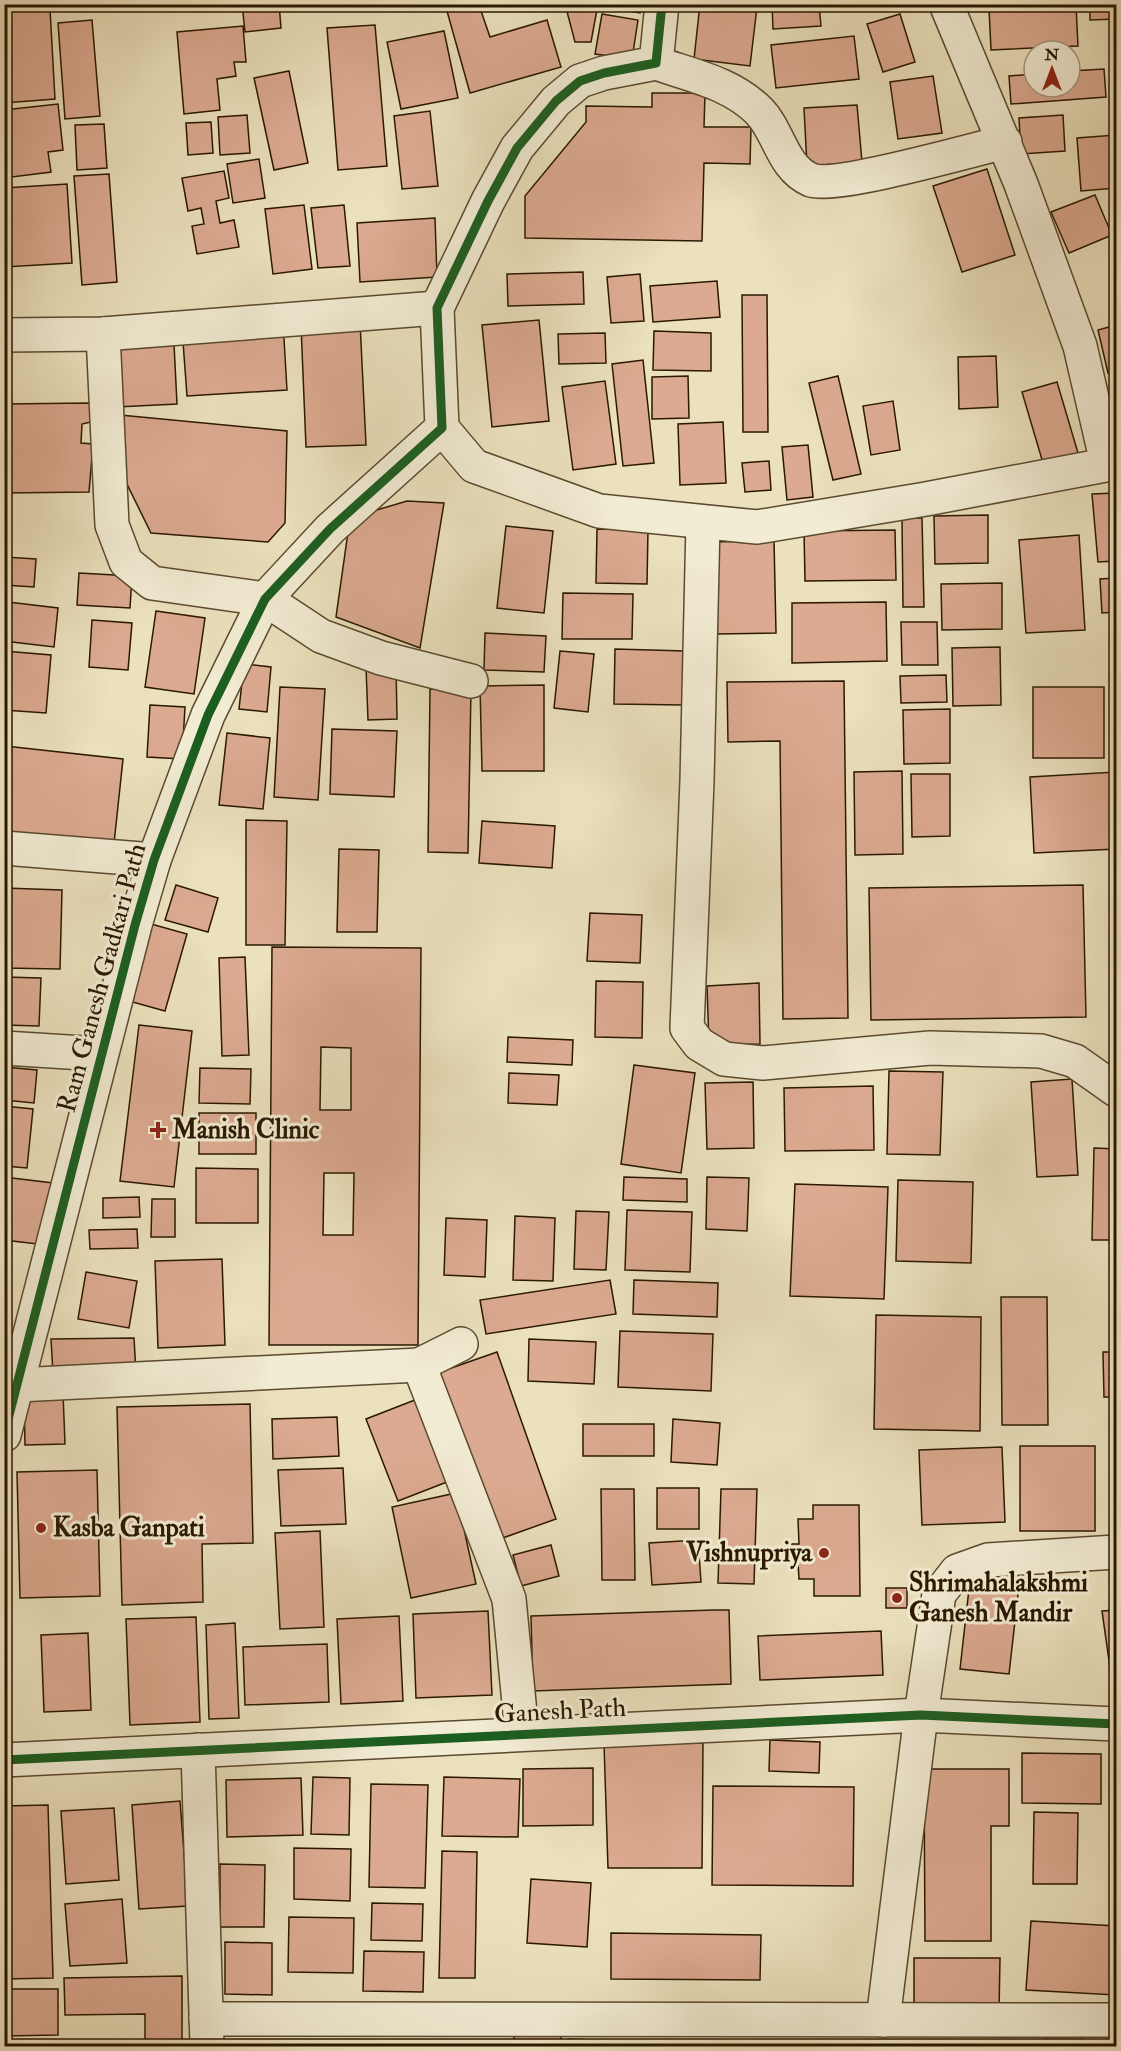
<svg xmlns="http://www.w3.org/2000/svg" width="1121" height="2051" font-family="'IM FELL Double Pica',serif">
<rect width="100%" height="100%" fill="#ebe1bd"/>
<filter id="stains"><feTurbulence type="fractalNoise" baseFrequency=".00333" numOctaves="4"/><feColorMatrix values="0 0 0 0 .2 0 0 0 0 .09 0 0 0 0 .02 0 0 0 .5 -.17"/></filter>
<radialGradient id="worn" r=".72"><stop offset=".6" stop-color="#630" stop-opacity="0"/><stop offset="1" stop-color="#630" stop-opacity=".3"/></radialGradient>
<g fill="#dcaa90" stroke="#2a1800" stroke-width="1.5" fill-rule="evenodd">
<path d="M242,4H279L281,28L245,32Z"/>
<path d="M445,4H491L480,8L490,37L547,20L561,67L470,93Z"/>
<path d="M565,4H598L591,42H575Z"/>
<path d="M604,4H641L640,13L604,7Z"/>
<path d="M700,4L757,7L750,66L694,59Z"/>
<path d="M772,4H819L821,26L773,29Z"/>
<path d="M1090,4H1116V19L1090,20Z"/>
<path d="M1076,5L1078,46L991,50L989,8Z"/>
<path d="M50,9L55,99L4,103V12Z"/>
<path d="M602,14L638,20L632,59L595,54Z"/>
<path d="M900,14L915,62L883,72L867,24Z"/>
<path d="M92,20L100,116L65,119L58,23Z"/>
<path d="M375,25L387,166L338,170L327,28Z"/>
<path d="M243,26L246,62H234L236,76L217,79L220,110L184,114L177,32Z"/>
<path d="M444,31L458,98L401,109L387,42Z"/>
<path d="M854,36L859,79L776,88L771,45Z"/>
<path d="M1104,69L1106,97L1011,104L1009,76L1034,74V87H1070V71Z"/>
<path d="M289,71L308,163L274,170L254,78Z"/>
<path d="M933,76L942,133L898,139L890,82Z"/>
<path d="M652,93H705L704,127H751L750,164L704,163L702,241L525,238V196L586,122V106L652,107Z"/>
<path d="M58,104L63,150L48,152L51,172L4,178V110Z"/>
<path d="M857,105L862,162L807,166L804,108Z"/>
<path d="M430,111L438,186L402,189L394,116Z"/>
<path d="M247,115L250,153L220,155L218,117Z"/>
<path d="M1063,115L1065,151L1021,154L1019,118Z"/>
<path d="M211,122L213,153L188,155L186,123Z"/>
<path d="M104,124L107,168L77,170L75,125Z"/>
<path d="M1116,135V188L1081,191L1077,138Z"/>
<path d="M259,159L265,198L233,203L227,164Z"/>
<path d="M987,169L1015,255L962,272L933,186Z"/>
<path d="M224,171L229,198L216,201L220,223L234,220L239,247L197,254L192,226L204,224L201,208L188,211L182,178Z"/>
<path d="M109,174L117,282L82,285L74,176Z"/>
<path d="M67,184L72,263L4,267V188Z"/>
<path d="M1095,195L1112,235L1069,253L1051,212Z"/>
<path d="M304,205L312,269L273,274L265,209Z"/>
<path d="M344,205L350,266L318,268L311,208Z"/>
<path d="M435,218L437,277L360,282L357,223Z"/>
<path d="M583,272L584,304L508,306L507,274Z"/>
<path d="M640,274L644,321L611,323L607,277Z"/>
<path d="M717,281L720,317L653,322L650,286Z"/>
<path d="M742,295H767L768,432H743Z"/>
<path d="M539,320L549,421L492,427L482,325Z"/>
<path d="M283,322L287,390L187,396L182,328Z"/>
<path d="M360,322L366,445L306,447L301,325Z"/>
<path d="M1116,325V370L1108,373L1098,330Z"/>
<path d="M654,331L711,333V371L653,370Z"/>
<path d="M605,333L606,363L559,364L558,334Z"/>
<path d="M174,344L177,404L117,407L113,348Z"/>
<path d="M996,356L998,407L959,409L958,357Z"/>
<path d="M643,360L654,463L623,466L612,364Z"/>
<path d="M688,376L689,418L652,419V377Z"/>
<path d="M838,376L861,474L833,480L809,383Z"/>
<path d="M605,381L616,464L573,470L562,387Z"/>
<path d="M1057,382L1078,453L1043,463L1022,392Z"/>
<path d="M893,401L900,450L871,455L863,406Z"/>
<path d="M90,403L91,422L82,424L81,443L93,444L89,492L4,493V404Z"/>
<path d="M120,415L287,431L285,523L268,542L151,533L121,472Z"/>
<path d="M723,422L726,483L680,485L678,424Z"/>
<path d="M808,445L813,497L787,500L782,447Z"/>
<path d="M769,461L771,490L745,492L742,463Z"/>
<path d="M1116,493V561L1098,562L1092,494Z"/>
<path d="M407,501L444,503L420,648L336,617L350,518Z"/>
<path d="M988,515V563L935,564L934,516Z"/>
<path d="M902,518H922L924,607H903Z"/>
<path d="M506,526L553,531L544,613L497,608Z"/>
<path d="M597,529L648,530L647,584L596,583Z"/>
<path d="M895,530L896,580L805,581L804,531Z"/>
<path d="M1079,535L1085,630L1026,633L1019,540Z"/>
<path d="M774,540L776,633L717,634L716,542Z"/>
<path d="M4,557L36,559L34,587L4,585Z"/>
<path d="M79,573L132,576L130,608L77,605Z"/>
<path d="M1116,578V612L1102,613L1100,579Z"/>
<path d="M1002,583V629L942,630L941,584Z"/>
<path d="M563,593L633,594L632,639H562Z"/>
<path d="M8,602L58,608L54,647L4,641Z"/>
<path d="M886,602L887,661L792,663V603Z"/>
<path d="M156,611L205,618L194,694L145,687Z"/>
<path d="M92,620L132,623L128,670L89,667Z"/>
<path d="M901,622H937L938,665H902Z"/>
<path d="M485,633L546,636L544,672L484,670Z"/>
<path d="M1000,647L1001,705L953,706L952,648Z"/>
<path d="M615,649L685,651L684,705L614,704Z"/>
<path d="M4,651L51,655L46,713L4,710Z"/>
<path d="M560,651L594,654L588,712L554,708Z"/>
<path d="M244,664L271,667L267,712L239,709Z"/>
<path d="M396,666L397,719L368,720L366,667Z"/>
<path d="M946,675L947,702L901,703L900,676Z"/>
<path d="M844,681L848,1018L783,1019L780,741L728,742L727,682Z"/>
<path d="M544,685V771H482L480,686Z"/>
<path d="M280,687L325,689L318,800L274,797Z"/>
<rect x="1033" y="687" width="71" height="71"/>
<path d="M430,689L471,690L468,853L428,852Z"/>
<path d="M150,705L185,707L182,759L147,757Z"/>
<path d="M950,709V763L904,764L903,710Z"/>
<path d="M332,729L397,731L394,797L330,794Z"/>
<path d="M227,733L270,738L263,809L219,805Z"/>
<path d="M5,746L123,759L113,853L4,840Z"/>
<path d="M902,771L903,854L855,855L854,772Z"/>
<path d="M1116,772V849L1034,853L1030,777Z"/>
<path d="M911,774H950V836L912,837Z"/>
<path d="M246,820L287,821L285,945H246Z"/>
<path d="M482,821L555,826L552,868L479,863Z"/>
<path d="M339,849L379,850L377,932H337Z"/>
<path d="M176,885L218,898L208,932L165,920Z"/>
<path d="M1083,885L1086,1017L871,1020L869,888Z"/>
<path d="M4,888L62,890L60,969L4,968Z"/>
<path d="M590,913L642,915L640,963L587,961Z"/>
<path d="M151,924L187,934L165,1011L129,1001Z"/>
<path d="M272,947L421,948L418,1345H269ZM321,1047L351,1048V1110H320ZM324,1173H354L353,1235H323Z"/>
<path d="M245,957L249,1055L222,1056L219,958Z"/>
<path d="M4,977L41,978L39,1026L4,1025Z"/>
<path d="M596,981L643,982L642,1038L595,1037Z"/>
<path d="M759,983L760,1044L709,1045L707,986Z"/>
<path d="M139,1025L192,1031L174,1187L120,1181Z"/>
<path d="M508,1037L573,1040L572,1065L507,1062Z"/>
<path d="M634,1065L695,1073L681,1173L621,1164Z"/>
<path d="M4,1067L37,1070L34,1103L4,1100Z"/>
<path d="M200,1068L251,1069L250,1104L199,1103Z"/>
<path d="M889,1071L943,1072L940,1155L887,1154Z"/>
<path d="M509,1073L559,1075L557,1105L508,1103Z"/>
<path d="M1072,1079L1078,1175L1037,1177L1031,1082Z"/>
<path d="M753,1082L754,1148L707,1149L705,1083Z"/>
<path d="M873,1086L874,1150L785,1151L784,1088Z"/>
<path d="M4,1106L33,1109L27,1168L4,1166Z"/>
<rect x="199" y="1113" width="57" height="41"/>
<path d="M1094,1148L1116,1149V1240H1092Z"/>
<path d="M196,1168L258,1169V1223H196Z"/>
<path d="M4,1177L53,1183L46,1245L4,1240Z"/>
<path d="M624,1177L687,1179V1202L623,1200Z"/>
<path d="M707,1177L749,1178L747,1231L706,1229Z"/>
<path d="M898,1180L973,1182L971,1263L896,1261Z"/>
<path d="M795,1184L888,1187L884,1299L790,1296Z"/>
<path d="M139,1197L140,1217L103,1218V1198Z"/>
<path d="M152,1199H175V1237H151Z"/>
<path d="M627,1210L692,1212L690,1272L625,1270Z"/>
<path d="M576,1211L609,1212L606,1270L574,1269Z"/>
<path d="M515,1216L555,1218L553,1281L513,1280Z"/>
<path d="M446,1218L487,1220L485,1277L444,1275Z"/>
<path d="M137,1229L138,1248L90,1249L89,1230Z"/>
<path d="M222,1259L225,1345L158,1348L155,1261Z"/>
<path d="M86,1272L137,1281L129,1328L78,1319Z"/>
<path d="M610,1280L616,1314L486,1334L480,1300Z"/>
<path d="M634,1280L718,1283L717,1317L633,1314Z"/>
<path d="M1001,1297H1047L1048,1425H1002Z"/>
<path d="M876,1315L981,1317L980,1431L874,1429Z"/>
<path d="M620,1331L713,1334L711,1391L618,1387Z"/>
<path d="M134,1338L136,1373L53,1374L51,1339Z"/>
<path d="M529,1339L596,1342L594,1384L528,1381Z"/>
<path d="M497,1352L556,1519L497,1540L437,1373Z"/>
<path d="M1103,1352H1116V1397H1104Z"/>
<path d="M63,1393L65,1444L25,1445L24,1395Z"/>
<path d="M420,1398L452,1480L398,1501L366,1419Z"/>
<path d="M250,1404L253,1543L202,1544L203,1602L122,1605L117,1407Z"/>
<rect x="1114" y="1410" width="2" height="116"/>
<path d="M337,1417L339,1456L273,1459L272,1419Z"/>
<path d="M673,1419L720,1423L717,1465L671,1462Z"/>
<rect x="583" y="1424" width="71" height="32"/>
<rect x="1020" y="1446" width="75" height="85"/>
<path d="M1002,1447L1005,1522L922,1525L919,1450Z"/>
<path d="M343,1468L346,1524L281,1526L278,1470Z"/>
<path d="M97,1470L100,1596L20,1598L17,1472Z"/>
<rect x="657" y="1488" width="42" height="41"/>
<path d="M601,1489H634L635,1580H602Z"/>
<path d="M721,1489H757L754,1584L718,1583Z"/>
<path d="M456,1493L476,1584L411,1598L392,1507Z"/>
<path d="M813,1505H859L860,1596H814V1579H799L798,1562H788V1544H799L798,1519H813Z"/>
<path d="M320,1531L324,1627L280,1629L275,1533Z"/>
<path d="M698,1540L701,1582L652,1585L649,1543Z"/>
<path d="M551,1545L559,1576L521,1586L513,1555Z"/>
<path d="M971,1571L1020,1577L1009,1674L960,1669Z"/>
<rect x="886" y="1588" width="21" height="20"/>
<path d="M714,1610H729L731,1684L533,1691L531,1616Z"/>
<path d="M1116,1610V1667L1110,1668L1102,1611Z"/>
<path d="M488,1611L492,1695L416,1698L413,1614Z"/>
<path d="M399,1616L403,1701L341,1704L337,1619Z"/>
<path d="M196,1617L200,1722L130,1725L126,1619Z"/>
<path d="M235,1623L239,1718L209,1719L206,1625Z"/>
<path d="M881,1631L883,1675L760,1680L758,1636Z"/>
<path d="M88,1633L91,1710L44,1712L41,1635Z"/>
<path d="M327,1644L329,1702L245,1705L243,1647Z"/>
<path d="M770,1740L820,1742L819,1773L769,1771Z"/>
<path d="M703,1743L702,1868H608L604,1744Z"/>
<path d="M1022,1753L1101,1754V1804L1022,1803Z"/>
<path d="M593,1768V1825L523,1826V1769Z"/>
<path d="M924,1769H1009V1826H991V1941H925Z"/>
<path d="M313,1777L350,1778L349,1835L311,1834Z"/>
<path d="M444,1777L520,1779L518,1837L442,1836Z"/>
<path d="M301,1778L303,1835L227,1837L226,1780Z"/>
<path d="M371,1784L428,1785L425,1888L369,1887Z"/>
<path d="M713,1786L854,1787L853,1886L712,1885Z"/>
<path d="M180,1801L188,1906L139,1909L132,1805Z"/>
<path d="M48,1805L53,1978L4,1979V1806Z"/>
<path d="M114,1808L119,1880L66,1884L61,1811Z"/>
<path d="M1034,1812L1078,1813L1077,1884H1033Z"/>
<path d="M294,1848L351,1849L350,1901L294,1899Z"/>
<path d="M442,1851L477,1852L475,1978H439Z"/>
<path d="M220,1864L265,1865L264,1927H220Z"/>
<path d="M531,1879L591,1883L587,1947L527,1943Z"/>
<path d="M122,1899L127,1963L70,1966L65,1904Z"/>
<path d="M372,1903L423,1904L422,1941L371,1940Z"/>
<path d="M289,1917L354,1918L353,1973L288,1972Z"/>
<path d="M1031,1921L1116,1926V1995L1026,1990Z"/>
<path d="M611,1933L761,1935L760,1980L611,1979Z"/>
<path d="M225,1942L272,1943V1995L225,1994Z"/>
<path d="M364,1951L424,1952L423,1992L363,1991Z"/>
<path d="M914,1958H1000L999,2012L914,2010Z"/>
<path d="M182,1976V2046H68V2044L145,2043V2014L65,2015L64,1978Z"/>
<path d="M4,1989H58V2035L4,2036Z"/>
<rect x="514" y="2031" width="47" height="15"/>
<path d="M1045,2034H1081L1082,2046H1045Z"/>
<path d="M568,2039L592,2040V2046H568Z"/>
<path d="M449,2042V2046H424V2043Z"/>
<rect x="456" y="2042" width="52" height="4"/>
</g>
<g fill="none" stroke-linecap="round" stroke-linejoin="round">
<g stroke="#5a4a2f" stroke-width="36">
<g id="minor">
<path d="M946,4L1021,184L1080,346L1107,463"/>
<path d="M656,63C693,76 731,83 759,111C779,131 782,168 811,180C835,189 972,150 1005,142"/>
<path d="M103,334L112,525L126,562L152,583L265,599L321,636L381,658L471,681"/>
<path d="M4,335L103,334L437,308"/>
<path d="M442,428L474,466L599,511L757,527L926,499L1116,463"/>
<path d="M703,523L697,781L687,1028L699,1044L724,1059L763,1063L930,1048L1041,1051L1075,1061L1116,1090"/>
<path d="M4,848L154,860"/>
<path d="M4,1048L100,1054"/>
<path d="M461,1344L419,1365L509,1599L522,1734"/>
<path d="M17,1385L419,1365"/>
<path d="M4,1435L135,925L154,860L208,715L265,599L330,529L442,428L437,308L488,201L517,148L556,101L580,81L604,73L656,63L662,4"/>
<path d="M198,1750L207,2046"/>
<path d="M4,1760L921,1715L1116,1724"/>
<path d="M206,2019L1116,2020"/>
<path d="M883,2020L921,1715L939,1594L957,1571L988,1560L1116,1552"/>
</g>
</g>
<use href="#minor" stroke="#f2ecd4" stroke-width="33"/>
<g stroke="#f2ecd4" stroke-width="13">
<g id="cycleway">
<path d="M4,1435L135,925L154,860L208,715L265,599L330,529L442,428L437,308L488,201L517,148L556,101L580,81L604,73L656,63L662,4"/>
<path d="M4,1760L921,1715L1116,1724"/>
</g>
</g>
<use href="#cycleway" stroke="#1b5e20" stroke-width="9"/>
</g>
<g fill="#8f2418" stroke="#f2ecd4" stroke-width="2">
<path d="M155 1121h6v6h6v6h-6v6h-6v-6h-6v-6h6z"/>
<circle cx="41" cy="1528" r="6"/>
<circle cx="824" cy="1553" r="6"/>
<circle cx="897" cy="1598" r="6"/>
</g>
<g text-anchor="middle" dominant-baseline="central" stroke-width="6" stroke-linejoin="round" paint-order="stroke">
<g font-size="26" fill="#2a1800" stroke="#f2ecd4">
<text transform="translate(102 978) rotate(-75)">Ram Ganesh Gadkari Path</text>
<text transform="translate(560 1711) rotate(-3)">Ganesh Path</text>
</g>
<g font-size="26" font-weight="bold" fill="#2a1800" stroke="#f2ecd4" text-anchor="start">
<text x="172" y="1130">Manish Clinic</text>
<text x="53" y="1528">Kasba Ganpati</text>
<text x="812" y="1553" text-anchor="end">Vishnupriya</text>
<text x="909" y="1583">Shrimahalakshmi<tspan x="909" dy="30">Ganesh Mandir</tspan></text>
</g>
</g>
<rect width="1121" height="2051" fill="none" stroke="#ebe1bd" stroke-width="24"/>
<rect x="6" y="6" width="1109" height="2039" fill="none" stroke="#2a1800" stroke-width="3"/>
<rect x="12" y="12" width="1097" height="2027" fill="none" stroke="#2a1800" stroke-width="1.5"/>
<g transform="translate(1052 69)"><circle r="28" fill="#f2ecd4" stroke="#a2977f" stroke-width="1.5"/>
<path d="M0-4.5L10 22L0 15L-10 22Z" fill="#8f2418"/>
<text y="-9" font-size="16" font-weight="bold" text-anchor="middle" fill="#2a1800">N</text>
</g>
<rect width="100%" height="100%" filter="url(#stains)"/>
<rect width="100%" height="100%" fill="url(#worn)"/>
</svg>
